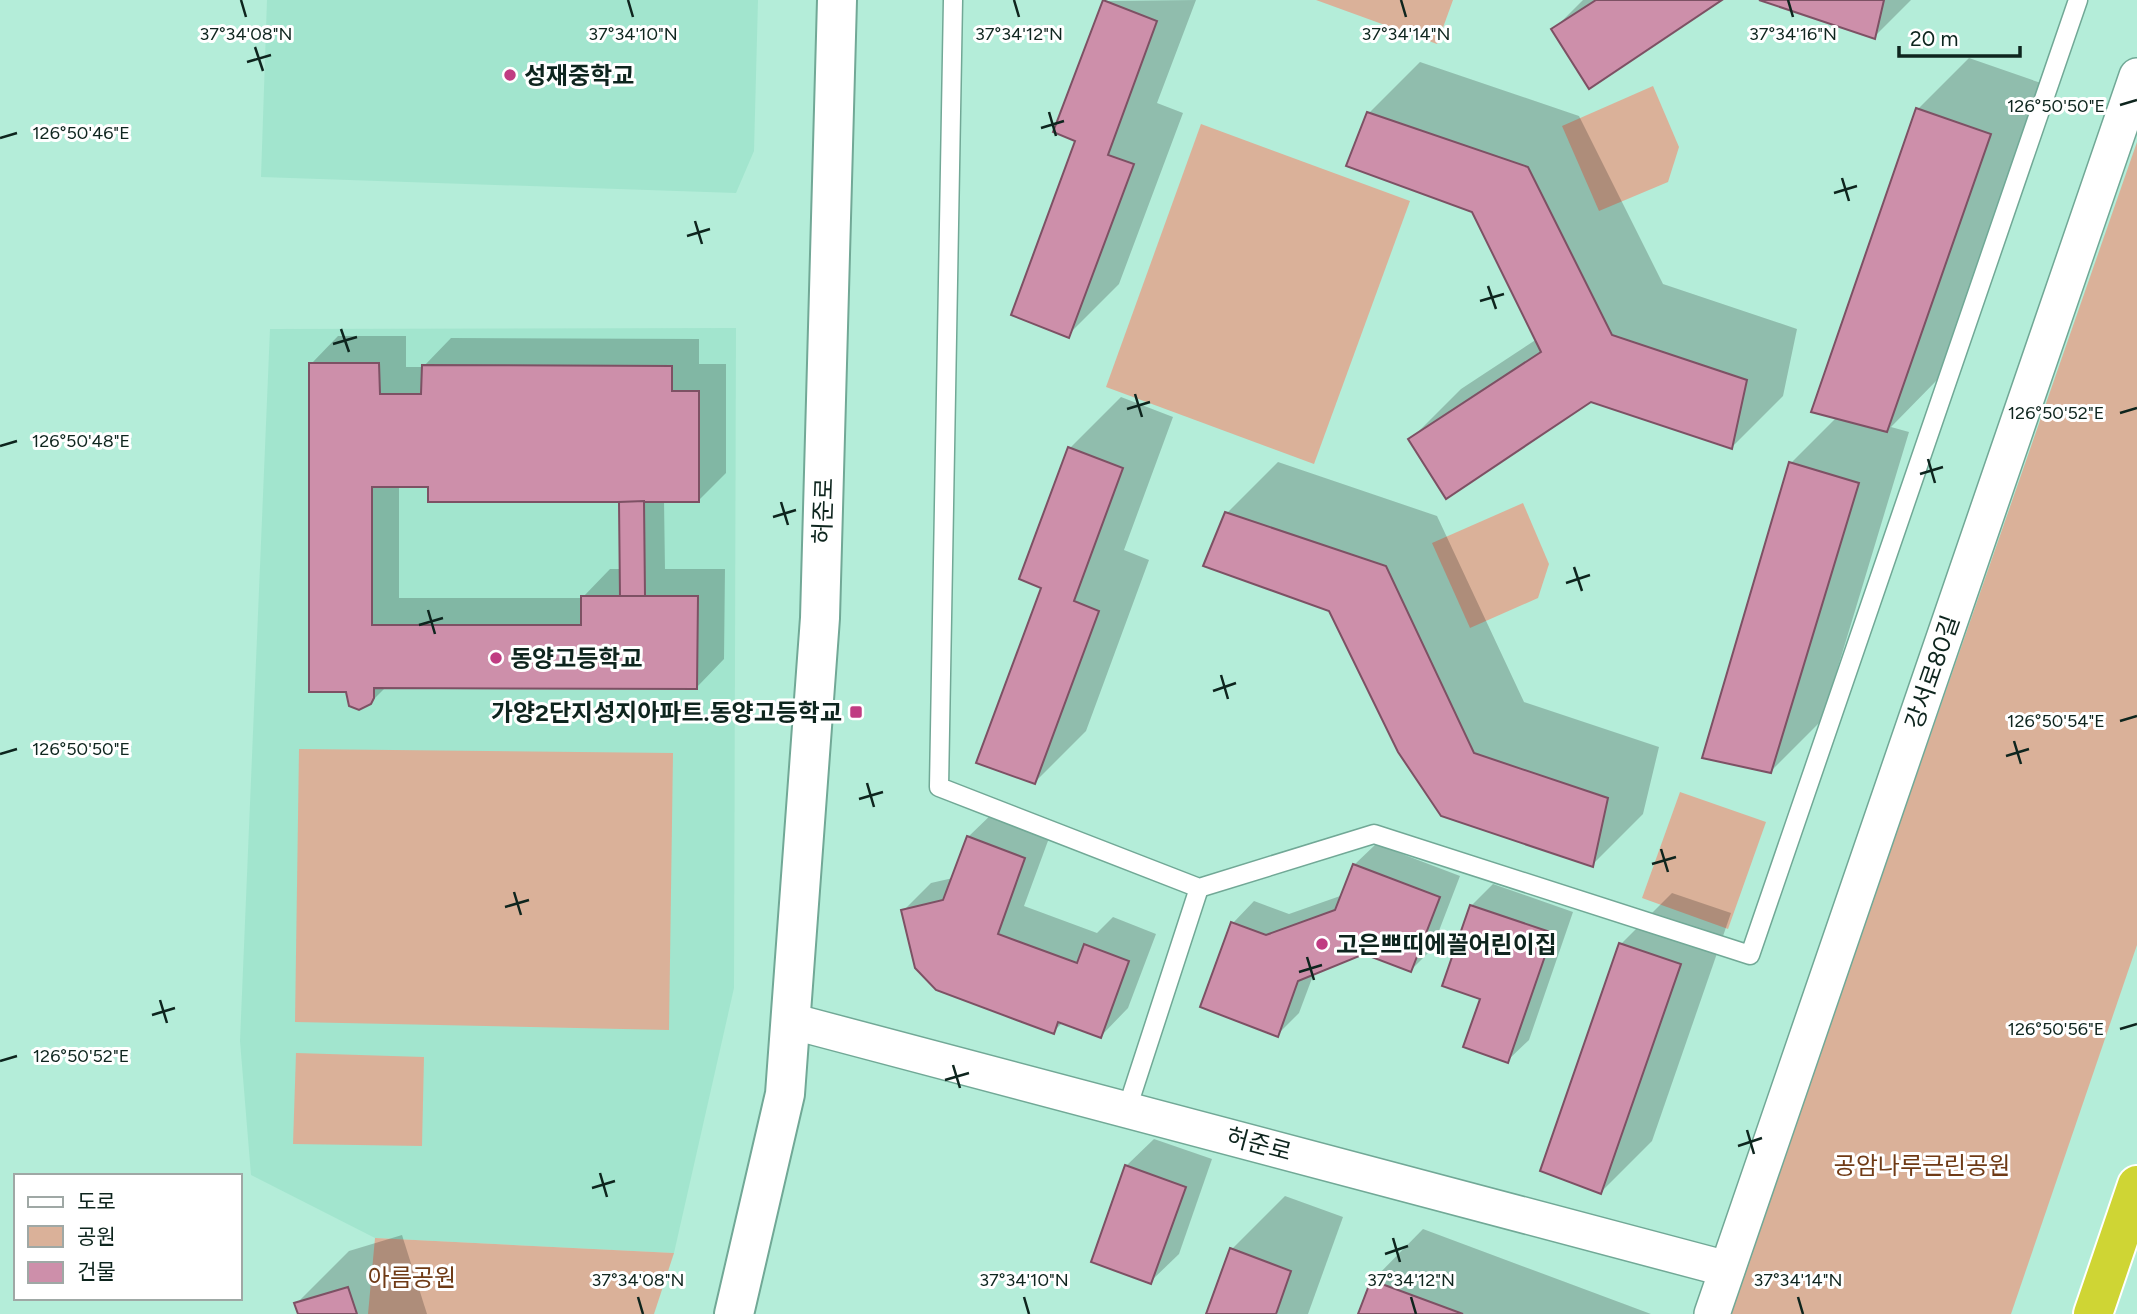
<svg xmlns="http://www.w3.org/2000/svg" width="2137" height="1314" font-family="Figtree,'Noto Sans KR',sans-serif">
<rect width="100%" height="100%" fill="#b4edd9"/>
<g fill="#a2e5ce">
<path d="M267,0H758L754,151L736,193L261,177Z"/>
<path d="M736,328L734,988L674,1253L375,1238L251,1175L240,1041L270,329Z"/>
</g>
<g fill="#dab199">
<path d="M1316,0H1453L1437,44Z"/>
<path d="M1653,86L1679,147L1668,182L1599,211L1562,126Z"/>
<path d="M1201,124L1410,201L1314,464L1106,387Z"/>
<path d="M2137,142V945L2011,1314H1729Z"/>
<path d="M1523,503L1549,564L1538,598L1470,628L1432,543Z"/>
<path d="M299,749L673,753L669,1030L295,1022Z"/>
<path d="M1680,792L1766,822L1728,929L1642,898Z"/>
<path d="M296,1053L424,1057L422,1146L293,1144Z"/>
<path d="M375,1238L674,1253L654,1314H368Z"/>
</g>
<g fill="#0003" fill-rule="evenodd">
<path d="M1196,0L1157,103L1183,113L1119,284L1068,335L1104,1Z"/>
<path d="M1583,0H1719L1553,30Z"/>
<path d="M1764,0H1911L1874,37Z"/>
<path d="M1969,58L2041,83L1938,379L1891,427L1909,432L1822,720L1771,771L1791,463L1837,417L1918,109Z"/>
<path d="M1420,62L1579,116L1663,284L1797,329L1783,396L1732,447L1591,400L1410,440L1461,389L1537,339L1473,210L1369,113Z"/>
<path d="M338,336H406V367H423L451,338L699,339V364H726V473L699,500H664L665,569H725L724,659L697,687L387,686L370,703L311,364ZM399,486H430L620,500L621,569H610L582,598H399Z"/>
<path d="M1121,397L1173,417L1124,550L1149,560L1086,731L1035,782L1043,587L1070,448Z"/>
<path d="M1278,462L1437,516L1524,702L1659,747L1643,814L1592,865L1442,814L1330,609L1227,513Z"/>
<path d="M996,810L1052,830L1024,906L1097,933L1113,917L1156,934L1128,1008L1101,1036L1063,1022L1053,1032L903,911L931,883L953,878L968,837Z"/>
<path d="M1376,844L1460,876L1432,949L1411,970L1364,952L1314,973L1299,1013L1277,1035L1202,1006L1233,923L1254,901L1289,914L1343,895L1354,865Z"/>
<path d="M1493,884L1573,912L1529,1040L1507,1061L1482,998L1445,985L1472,905Z"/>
<path d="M1672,893L1731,913L1652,1141L1601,1192L1621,944Z"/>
<path d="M1154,1139L1212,1159L1179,1254L1151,1281L1126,1166Z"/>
<path d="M1285,1196L1343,1217L1308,1314H1208L1232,1249Z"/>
<path d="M1423,1229L1651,1314H1360L1372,1281Z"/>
<path d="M402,1235L427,1314H299L296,1304L349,1251Z"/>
</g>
<g fill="#cd8faa" stroke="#7d5164" stroke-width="2">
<path d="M1103,0L1157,21L1108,155L1134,164L1069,338L1011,315L1075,141L1053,132Z"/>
<path d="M1596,0H1722L1589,89L1551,29Z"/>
<path d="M1759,0H1884L1875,39Z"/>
<path d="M1916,108L1991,134L1887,432L1811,412Z"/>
<path d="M1367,112L1528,167L1612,335L1747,380L1732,449L1591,402L1446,499L1408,439L1541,352L1472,212L1346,166Z"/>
<path d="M309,363H379L380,394H421L422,365L672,366V391H699V502H428V487H372V625H581V596H698L697,689L374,688V698L371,704L359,710L349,706L346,692H309Z"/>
<path d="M1068,447L1123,468L1074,601L1099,611L1035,784L976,763L1041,588L1019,579Z"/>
<path d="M1789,462L1859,483L1771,773L1702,758Z"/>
<path d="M644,501L645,596H620L619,502Z"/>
<path d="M1225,512L1386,566L1474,753L1608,798L1593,867L1441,816L1398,752L1329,611L1203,566Z"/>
<path d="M967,836L1025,858L998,934L1077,963L1084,944L1129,961L1101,1038L1058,1022L1054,1034L936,990L915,968L901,910L943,900Z"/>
<path d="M1353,864L1440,897L1411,972L1364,954L1298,981L1278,1037L1200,1007L1231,922L1266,935L1335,910Z"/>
<path d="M1470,905L1553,933L1508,1063L1463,1047L1480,999L1442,986Z"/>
<path d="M1619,943L1681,964L1601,1194L1540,1171Z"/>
<path d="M1125,1165L1186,1187L1151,1284L1091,1262Z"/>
<path d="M1230,1248L1291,1271L1276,1314H1206Z"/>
<path d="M1371,1280L1463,1314H1358Z"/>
<path d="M348,1287L357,1314H298L294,1303Z"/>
</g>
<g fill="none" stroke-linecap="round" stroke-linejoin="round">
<g stroke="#71a896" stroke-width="21">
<g id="lane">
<path d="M953,0L939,787L1199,888L1374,834L1750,955L2078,0"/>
<path d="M1127,1109L1199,888"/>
</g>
</g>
<g stroke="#71a896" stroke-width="38">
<g id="street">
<path d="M791,1021L1727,1269"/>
<path d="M1712,1314L2137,76"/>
</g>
</g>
<g stroke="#71a896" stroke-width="42">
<path id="secondary" d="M734,1314L785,1094L820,618L837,0"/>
</g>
<g stroke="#fff" stroke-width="42">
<path id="highway" d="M2093,1314L2137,1185"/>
</g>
<use href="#lane" stroke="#fff" stroke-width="18"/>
<use href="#street" stroke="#fff" stroke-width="35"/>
<use href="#secondary" stroke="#fff" stroke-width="38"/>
<use href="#highway" stroke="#cfd534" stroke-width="38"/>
</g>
<path fill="none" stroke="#0e251e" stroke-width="2.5" d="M241,0L246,17M628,0L633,17M1014,0L1019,17M1401,0L1406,17M1788,0L1793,17M255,47L263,71M247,62L271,55M2120,105L2137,100M1049,112L1056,136M1041,128L1064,121M0,138L17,133M1842,178L1849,201M1834,193L1857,186M695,221L702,244M687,236L710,229M1488,286L1496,309M1480,301L1504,294M341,329L349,352M333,344L357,337M1135,394L1142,417M1127,409L1150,402M2120,413L2137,408M0,446L17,441M1928,459L1935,483M1920,474L1943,467M781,502L788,525M773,517L796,510M1574,567L1582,591M1566,583L1590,575M428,610L435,634M419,625L443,618M1221,675L1228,699M1213,691L1236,683M2120,721L2137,716M2014,741L2021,764M0,754L17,749M2006,756L2029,749M867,783L874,807M859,799L883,792M1661,849L1668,872M1652,864L1676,857M514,892L521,915M505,907L529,900M1307,957L1314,980M1299,972L1322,965M160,1000L167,1023M152,1015L175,1008M2120,1029L2137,1024M0,1061L17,1056M953,1065L960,1088M945,1080L969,1073M1747,1130L1754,1154M1738,1146L1762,1138M600,1173L607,1197M592,1188L615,1181M1393,1238L1400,1262M1385,1254L1408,1246M638,1297L643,1314M1024,1297L1029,1314M1411,1297L1416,1314M1798,1297L1803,1314"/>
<g fill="#c03c82" stroke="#fff" stroke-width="2.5">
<circle cx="510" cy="75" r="7"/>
<circle cx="496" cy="658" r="7"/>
<rect x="849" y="705" width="14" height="14" rx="3.5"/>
<circle cx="1322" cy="944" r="7"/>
</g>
<g text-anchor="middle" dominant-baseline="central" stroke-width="6" stroke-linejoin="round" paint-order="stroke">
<g font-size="24" font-weight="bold" fill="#0e251e" stroke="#fff" text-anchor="start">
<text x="524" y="75">성재중학교</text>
<text x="510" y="658">동양고등학교</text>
<text x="842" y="712" text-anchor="end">가양2단지성지아파트.동양고등학교</text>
<text x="1336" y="944">고은쁘띠에꼴어린이집</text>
</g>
<g font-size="24" fill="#0e251e" stroke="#fff">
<text transform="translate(823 511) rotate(-88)">허준로</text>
<text transform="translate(1932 672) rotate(-71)">강서로80길</text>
<text transform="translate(1259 1144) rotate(15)">허준로</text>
</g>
<g font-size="24" fill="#6f3a15" stroke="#fff">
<text x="1922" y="1165">공암나루근린공원</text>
<text x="412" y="1277">아름공원</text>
</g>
</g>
<g font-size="18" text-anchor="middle" fill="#0e251e" stroke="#fff" stroke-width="6" stroke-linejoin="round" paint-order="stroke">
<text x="246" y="40">37°34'08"N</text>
<text x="633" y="40">37°34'10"N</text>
<text x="1019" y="40">37°34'12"N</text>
<text x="1406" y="40">37°34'14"N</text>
<text x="1793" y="40">37°34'16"N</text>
<text x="2056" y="112">126°50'50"E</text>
<text x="81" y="139">126°50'46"E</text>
<text x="2056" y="419">126°50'52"E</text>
<text x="81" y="447">126°50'48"E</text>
<text x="2056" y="727">126°50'54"E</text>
<text x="81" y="755">126°50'50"E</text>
<text x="2056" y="1035">126°50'56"E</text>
<text x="81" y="1062">126°50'52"E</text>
<text x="638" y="1286">37°34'08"N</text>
<text x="1024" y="1286">37°34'10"N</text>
<text x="1411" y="1286">37°34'12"N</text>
<text x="1798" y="1286">37°34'14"N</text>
</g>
<rect x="14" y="1174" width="228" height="126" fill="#ffffff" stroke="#9fa8a5" stroke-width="2"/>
<rect x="28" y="1197" width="35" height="10" fill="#ffffff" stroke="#9fa8a5" stroke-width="2"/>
<text x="77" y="1209" font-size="21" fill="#0e251e">도로</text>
<rect x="28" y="1226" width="35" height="21" fill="#dab199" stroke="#9fa8a5" stroke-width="2"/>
<text x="77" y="1244" font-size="21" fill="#0e251e">공원</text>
<rect x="28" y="1262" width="35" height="21" fill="#cd8faa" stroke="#9fa8a5" stroke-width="2"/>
<text x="77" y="1279" font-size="21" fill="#0e251e">건물</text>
<path d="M1899 46v10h121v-10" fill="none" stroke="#0e251e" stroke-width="3.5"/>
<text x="1910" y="46" font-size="21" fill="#0e251e" stroke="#ffffff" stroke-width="5" paint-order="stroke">20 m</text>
</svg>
